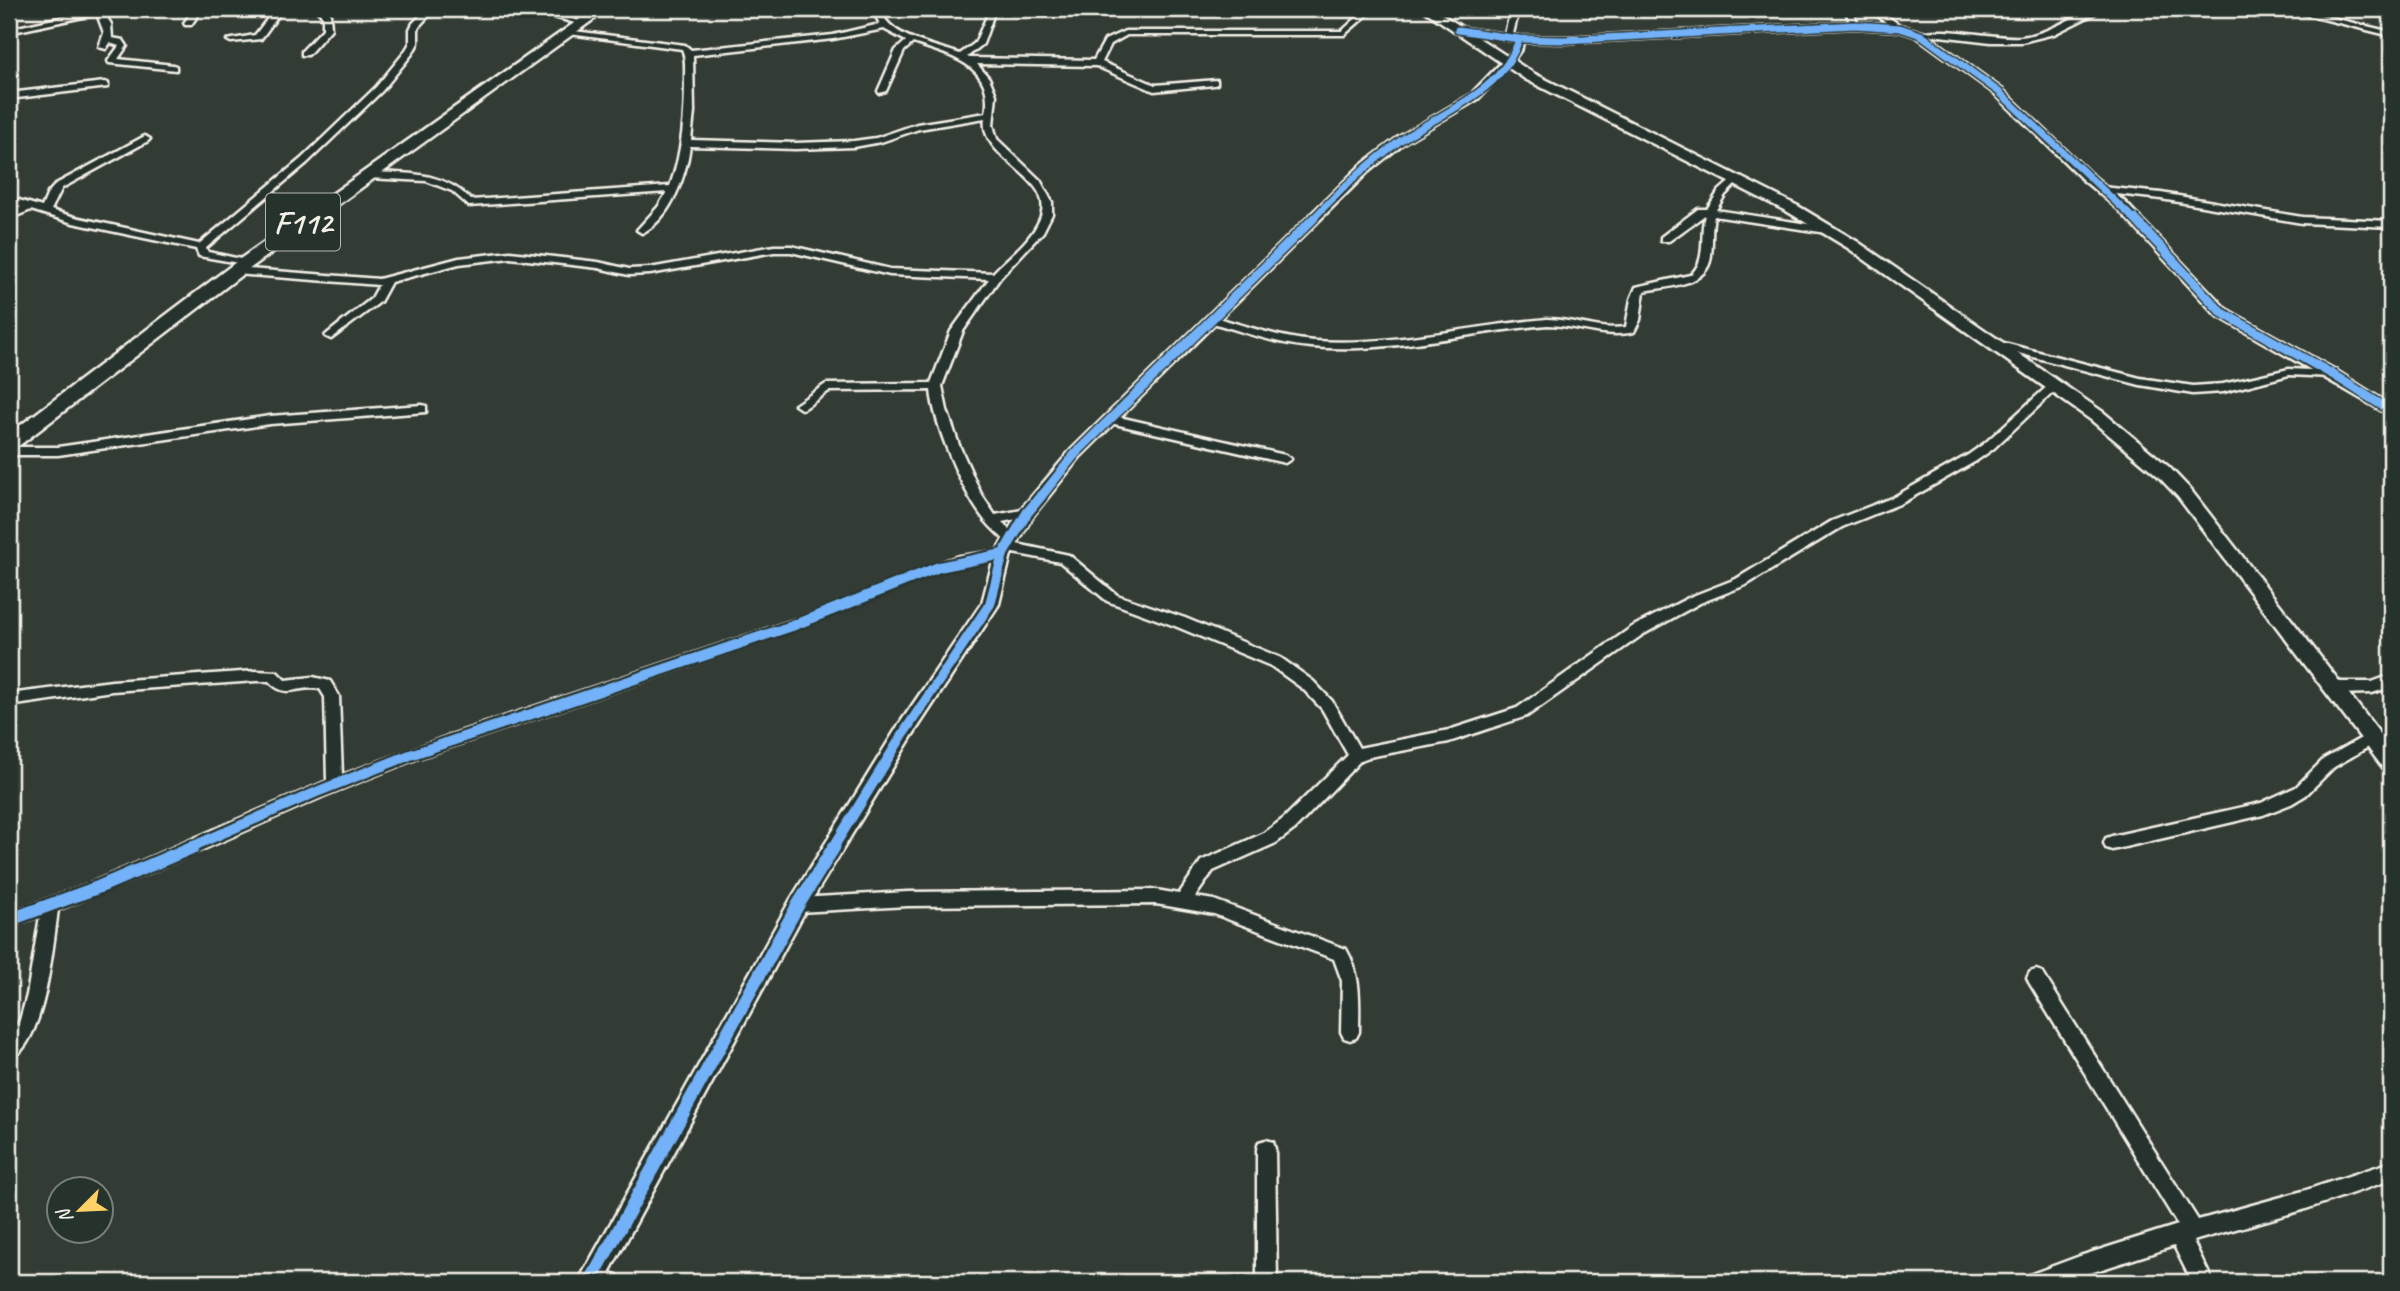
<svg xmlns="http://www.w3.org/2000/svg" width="2400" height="1291" font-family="Caveat,sans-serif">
<rect width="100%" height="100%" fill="#333b35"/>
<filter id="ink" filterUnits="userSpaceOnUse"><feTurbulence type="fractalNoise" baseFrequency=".0143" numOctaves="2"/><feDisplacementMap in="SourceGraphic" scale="14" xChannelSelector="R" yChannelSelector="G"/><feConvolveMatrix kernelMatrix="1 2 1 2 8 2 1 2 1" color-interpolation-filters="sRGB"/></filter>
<g filter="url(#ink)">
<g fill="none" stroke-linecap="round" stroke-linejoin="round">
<g stroke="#f4f1e8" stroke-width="5">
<g id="minor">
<path d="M98,9H114L104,13L111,24L112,38L123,40L127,46L118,59L173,65L176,66V70L109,63L108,61L119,46L110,43L106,49L99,47L104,33L97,14L9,33V29Z"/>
<path d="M194,9H202L191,25H185L184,23Z"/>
<path d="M275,9H283L261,39L231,42L227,40L255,35Z"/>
<path d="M315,9H324L330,13L331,29L308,55H302V51L323,29V16Z"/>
<path d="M427,9H435L421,24L418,29V43L412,54L382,91L307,163L206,248L208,252L250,261V265L199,256L196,249L73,223L31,210L9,219V212L21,207L9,203V197L42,207L48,193L56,184L145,136L150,139L148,141L62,188L51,210L75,217L199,244L301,159L376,87L404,53L410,43V29L413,23Z"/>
<path d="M526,9H538L586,23L582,25Z"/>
<path d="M872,9H880C890,39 933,44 960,54L975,43L987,16H993L983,44L967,57L970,58L1094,60L1105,40L1125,31H1342L1366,9H1374L1344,35H1127L1111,44L1102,62L1155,85L1217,80V84L1214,85L1154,91L1096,66L977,64L989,78L996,95L993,125L997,139L1040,180L1052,202V214L1043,232L1000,278L963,331L942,386L947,410L959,445L981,494L995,515L1027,509L1033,513L1032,516L1002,522L1018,539L1012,543L1069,555L1117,595L1185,618L1281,658L1313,681L1332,701L1359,748L1449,730L1517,708L1632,627L1690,597L1736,579L1832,521L1894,497L1968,455L1985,443L2051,383L2055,381L2061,385L1993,449L1976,461L1902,503L1842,527L1746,585L1700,603L1642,635L1527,716L1449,742L1369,757L1361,760L1295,829L1276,843L1213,871L1195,897L1214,900L1346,949C1362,976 1359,1002 1359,1032L1356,1038L1350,1040L1344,1038L1341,1032L1342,981L1334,959L1214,914L1156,904L908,906L798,912L792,910L790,905L792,900L798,898L908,892L1156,890L1179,894L1201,861L1264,833L1283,819L1348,755L1322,709L1303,689L1271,666L1175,626L1107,601L1060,562L1008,552V557L943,570L797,629L416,759L324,796L149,873L58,910C53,944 45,1047 9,1059V1037L20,1020L27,995L40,916L9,927V913L93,882L327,781L325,697L320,689C298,684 288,701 269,681H256L112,691L9,706V694L112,681L256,671L277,672L285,680L313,677L330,681L339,696L342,775L453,734L799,618L934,564L960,556L1002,550V544L1011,543L1007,542C998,534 988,525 981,515C961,488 934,424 931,390L829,391L805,408L801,409L795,405L826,384L931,383L951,331L989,279L890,275L791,252H774L650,274L629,275L598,268L510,258L459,264L391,282L380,302L331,339L325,336L327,334L372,298L379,285L236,274L231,271L236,268L379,279L459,258L510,252L598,262L629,269L650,268L774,246H791L890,269L993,273C1008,257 1027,244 1037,225C1065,177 978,163 985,118L919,129L881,142L854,147L795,149L690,146C686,176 671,219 642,233L637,230L658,207L667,192L469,206L452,191L426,181L368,178L363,175L368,172C407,174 442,170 471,200L670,186C683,150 685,114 685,76C685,67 686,57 682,49L569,34L565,32L566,30L685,45L691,50L833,35L880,24ZM884,29L906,41L896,50L878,91L879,93L886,91L904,51L913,43C948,55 995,64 986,113L917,124L876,138L854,141L795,143L691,140L694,112L693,55L833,39Z"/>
<path d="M1511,9H1519L1512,38L1508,40L1504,38Z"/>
<path d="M1845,9H1853L1858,27H1852Z"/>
<path d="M1868,9H1877L1904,28L1897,30Z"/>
<path d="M2093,9H2104L2054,34L2022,42H1991L1931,35L1921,37L1917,35C1936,24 1994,39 2021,37C2048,34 2069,18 2093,9Z"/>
<path d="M2283,9H2296L2391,32V36Z"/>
<path d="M1516,37L1523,39L1522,48L1510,65H1504L1503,63L1514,48Z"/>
<path d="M105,82L108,83V87L9,99V93Z"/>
<path d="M1736,176L1741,179L1725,195L1716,210L1827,227L1832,230L1827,233L1714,216C1711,229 1713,242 1711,255C1709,286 1669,286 1644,291L1640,320L1634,332C1604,339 1577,325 1547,325C1469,332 1390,354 1311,347C1275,344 1241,331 1206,321L1205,319L1210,316C1244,325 1278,338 1314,341C1392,346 1470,326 1547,319C1574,319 1599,331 1626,327L1631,299L1636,287L1690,275C1708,261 1699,234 1705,215L1669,241H1661V237L1698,209H1707L1719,191Z"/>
<path d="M2102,187L2161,193L2302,217L2391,221V227L2302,223L2161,199L2099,192V188Z"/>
<path d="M1996,341L2140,378L2193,386L2223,384L2289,369L2332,371L2338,374L2332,377L2289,375L2223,392L2193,394L2140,385L1992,346V342Z"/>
<path d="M422,405L426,406V412L270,424L58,455H9V447H58L270,416Z"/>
<path d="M1110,415L1285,455L1291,459L1285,463L1106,422L1104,419Z"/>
<path d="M2391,675V687L2372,693L2335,694L2330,692L2328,688L2330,684L2335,682H2372Z"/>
<path d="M2372,732L2377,734L2379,738L2377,742L2334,767L2306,795L2291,804L2263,815L2112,850L2106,848L2104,843L2106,838L2112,836L2261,803L2296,787L2324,759Z"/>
<path d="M2036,970L2042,972L2198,1220L2303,1191L2391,1162V1180L2303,1210L2193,1241L2213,1282H2192L2174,1246L2062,1282H2026L2029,1275L2080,1256L2178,1225L2030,984L2027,978L2030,972Z"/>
<path d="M1266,1140L1273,1142L1275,1149L1277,1282H1257V1149L1259,1142Z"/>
<path d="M592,1269L617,1275L620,1282H583L582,1279L585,1272Z"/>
</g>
</g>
<g stroke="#f4f1e8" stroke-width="5">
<g id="tertiary">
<path d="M1855,22L1900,25L1925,33L2003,90L2091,174L2126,203L2226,309L2337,371L2391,405V416L2216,315L2118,209L2083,180L1995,94L1917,37L1899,31L1855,28L1564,43L1519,42L1453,30L1458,27L1519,36L1564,37Z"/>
<path d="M1503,61L1512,63L1478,99L1405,142L1368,172L1080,457L1033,516L1011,554L999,604L912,736L805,911L604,1282H578L791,899L898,726L982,603L995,554L1021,509L1070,451L1360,166L1397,138L1470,95Z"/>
</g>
</g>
<g stroke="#f4f1e8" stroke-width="5">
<path id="secondary" d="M1422,9H1434L1533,73L1798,206L1858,242L2103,412L2169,467L2190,489L2391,748V771L2384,769L2178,497L2157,475L2091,420L1848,248L1788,212L1525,79Z"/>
</g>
<g stroke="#f4f1e8" stroke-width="5">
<path id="primary" d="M594,9H608L252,267L16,448L9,450V434L240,259Z"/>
</g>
<use href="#minor" fill="#26332d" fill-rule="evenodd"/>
<use href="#tertiary" fill="#26332d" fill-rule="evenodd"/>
<use href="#secondary" fill="#26332d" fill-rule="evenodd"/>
<use href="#primary" fill="#26332d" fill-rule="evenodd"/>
<g stroke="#26332d" stroke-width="10">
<g id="cycleway-far3">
<path d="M1458,30L1519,39L1564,40L1855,25L1900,28L1921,35L1999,92L2135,220"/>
<path d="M1312,220C1339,191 1368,164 1400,141C1441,112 1503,93 1519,39"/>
</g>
</g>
<g stroke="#26332d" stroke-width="12">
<g id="cycleway-far2">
<path d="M2134,218L2221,312L2332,374L2391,411"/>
<path d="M1040,498L1075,454L1314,218"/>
</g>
</g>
<g stroke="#26332d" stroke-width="15">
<g id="cycleway-far1">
<path d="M189,848L319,791L410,755L792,626L939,567L1003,554"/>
<path d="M833,848L905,731L990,604L1003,554L1027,513L1041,496"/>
</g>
</g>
<g stroke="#26332d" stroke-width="18">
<g id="cycleway">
<path d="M9,920L99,887L193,847"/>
<path d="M590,1282L798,905L834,847"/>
</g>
</g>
<use href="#cycleway-far3" stroke="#73b2f8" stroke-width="7"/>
<use href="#cycleway-far2" stroke="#73b2f8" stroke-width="9"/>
<use href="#cycleway-far1" stroke="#73b2f8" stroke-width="10"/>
<use href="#cycleway" stroke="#73b2f8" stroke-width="13"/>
</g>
</g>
<g text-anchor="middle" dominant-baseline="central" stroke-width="5" stroke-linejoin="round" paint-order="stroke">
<rect fill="#26332d" stroke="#b6b8b0" stroke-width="2" x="266" y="193.5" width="74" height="57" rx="5"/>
<g font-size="32" font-weight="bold" fill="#f4f1e8">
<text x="303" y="222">F112</text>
</g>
</g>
<rect width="2400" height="1291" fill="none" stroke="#26332d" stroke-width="35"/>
<rect x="18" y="18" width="2365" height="1256" fill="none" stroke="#f4f1e8" stroke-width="2.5" filter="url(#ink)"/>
<g transform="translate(80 1210) rotate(246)"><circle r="33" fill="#26332d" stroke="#787f78" stroke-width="2"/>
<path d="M0-5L12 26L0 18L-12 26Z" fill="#ffd166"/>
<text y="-10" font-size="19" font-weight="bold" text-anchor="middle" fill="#f4f1e8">N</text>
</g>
</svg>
